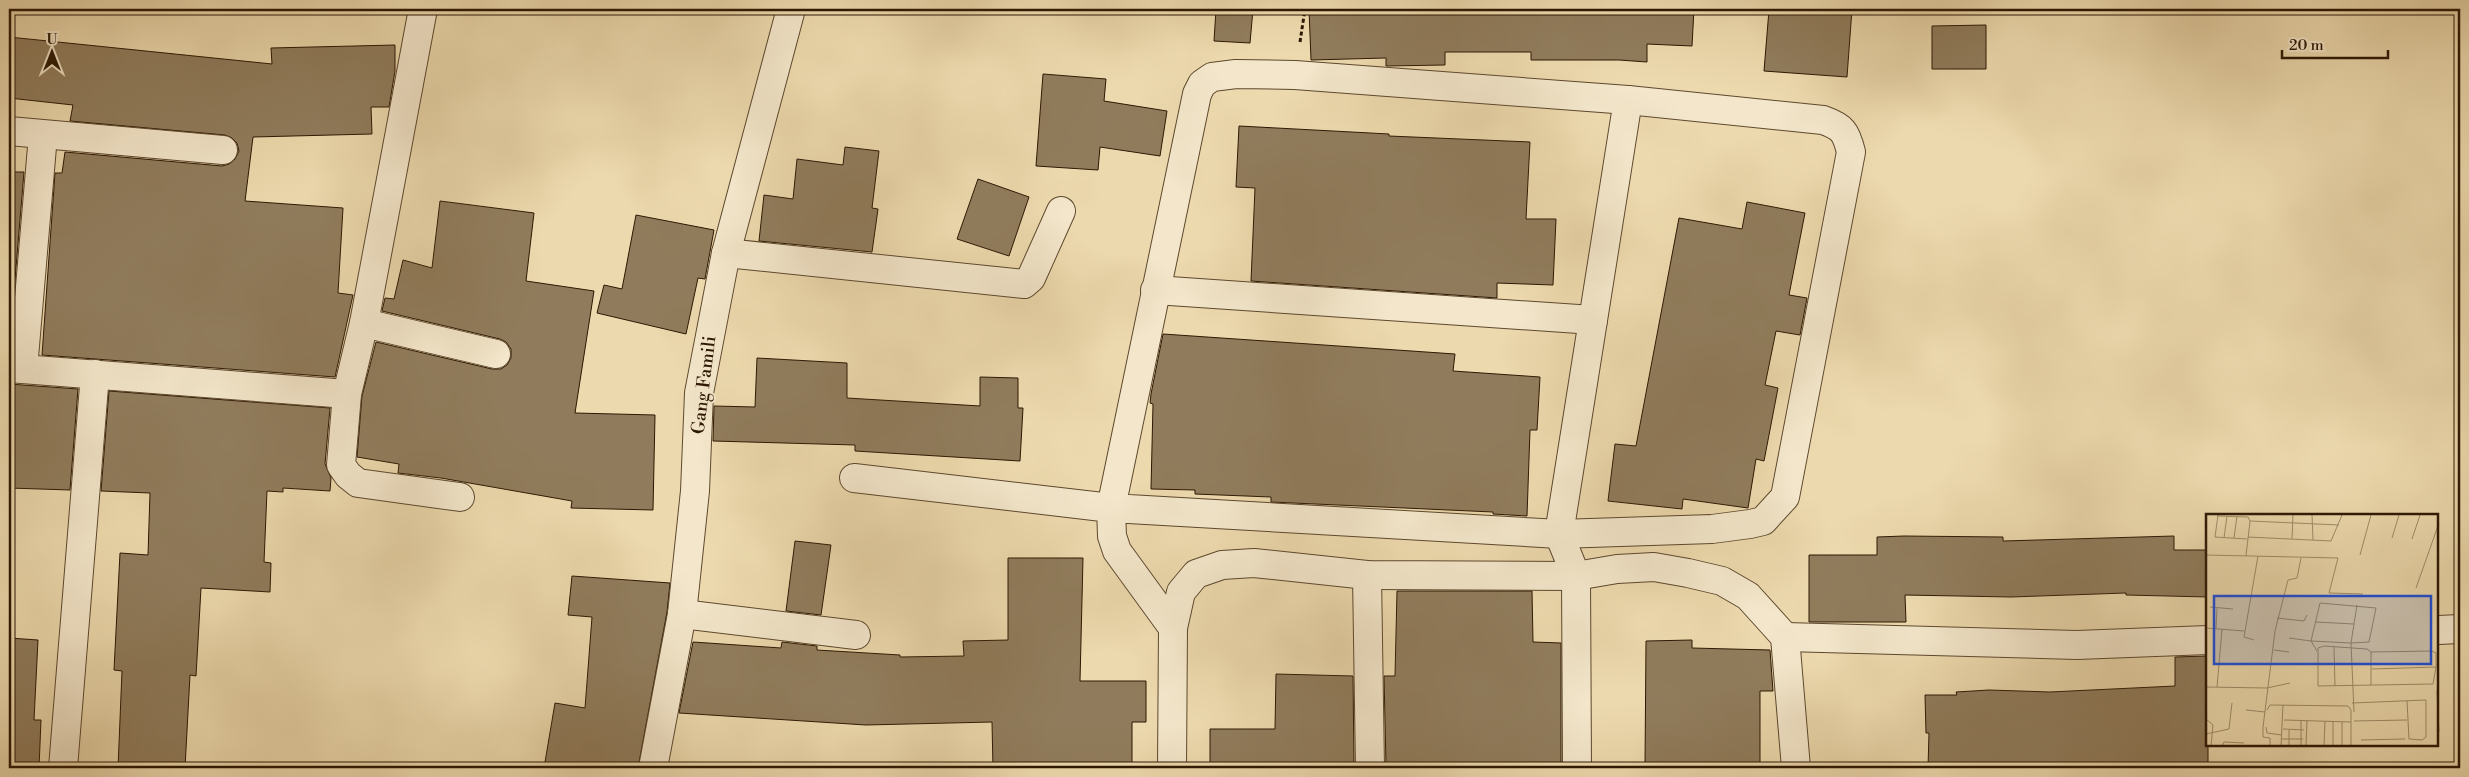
<svg xmlns="http://www.w3.org/2000/svg" width="2469" height="777" font-family="'Libre Bodoni',serif">
<rect width="100%" height="100%" fill="#ecd9ad"/>
<filter id="stains"><feTurbulence type="fractalNoise" baseFrequency=".004" numOctaves="4"/><feColorMatrix values="0 0 0 0 .2 0 0 0 0 .09 0 0 0 0 .02 0 0 0 .5 -.17"/></filter>
<radialGradient id="worn" r=".72"><stop offset=".6" stop-color="#630" stop-opacity="0"/><stop offset="1" stop-color="#630" stop-opacity=".3"/></radialGradient>
<g fill="#907c5c" stroke="#2d1804">
<path d="M1216,9H1253L1250,43L1214,41Z"/>
<path d="M1309,9H1694L1692,46L1647,44V62L1619,60H1531V52H1445V65L1386,66V58L1311,60Z"/>
<path d="M1804,9H1852L1847,77L1764,71L1769,10L1804,12Z"/>
<path d="M1986,25V69H1932V26Z"/>
<path d="M9,37L272,64L271,48L395,45V71L389,107H371L372,134L253,137L245,201L343,208L338,293L353,295L335,377L42,355L55,173H62L65,152L222,166L229,164L235,159L239,151L237,143L232,138L225,135L70,121L73,105L9,98Z"/>
<path d="M1043,74L1106,79L1104,101L1167,111L1160,156L1100,147L1098,170L1036,166Z"/>
<path d="M1239,126L1389,134V136L1530,142L1526,219H1556L1553,285L1497,283V298L1251,281L1255,188L1236,187Z"/>
<path d="M845,147L879,151L872,208L878,209L872,252L759,241L764,195L793,199L797,159L843,165Z"/>
<path d="M9,172H24L11,327H9Z"/>
<path d="M978,179L1029,197L1009,256L957,239Z"/>
<path d="M440,201L534,213L526,281L594,291L575,413L655,415L653,510L571,508L572,501L441,478L398,473L399,464L357,457L362,396L376,342L492,369H501L507,365L511,358V349L506,342L500,339L382,311L385,298L394,299L403,260L432,268Z"/>
<path d="M1747,202L1805,213L1789,295L1807,298L1800,335L1776,331L1765,385L1778,388L1764,461L1756,459L1748,508L1683,499L1682,509L1608,501L1615,444L1636,446L1679,218L1742,229Z"/>
<path d="M636,215L714,230L705,279L698,278L686,334L597,313L604,285L622,289Z"/>
<path d="M1163,334L1455,354L1453,371L1540,377L1537,430H1530L1527,516L1493,514V512L1271,502V497L1195,494V490L1151,489L1153,404L1150,403L1151,394Z"/>
<path d="M757,358L847,363V398L980,406V377L1018,378V408H1023L1020,461L855,451V445L713,441L714,406L755,407Z"/>
<path d="M9,384L78,389L70,490L9,488Z"/>
<path d="M109,391L330,408L325,464L331,478L330,491L283,488V492L267,491L264,562L271,563L270,592L201,588L196,676L190,675L185,768H118L122,671L114,670L120,553L148,555L150,493L101,491Z"/>
<path d="M1904,536L2003,537V541L2174,536V550H2208V597L2126,595V593L2011,597L1905,595L1906,622H1809V555H1877V537Z"/>
<path d="M795,541L831,545L821,615L786,611Z"/>
<path d="M1008,558H1083L1080,681H1146V722H1132V763H1052V768H993L992,722L866,725L679,713L693,642L781,648L782,642L817,646V650L900,655V657L964,656L963,641L1008,640Z"/>
<path d="M572,576L670,583L667,612L638,768H544L555,703L585,708L592,617L568,615Z"/>
<path d="M1397,591H1532L1533,642L1561,643V768L1386,765L1384,676H1395Z"/>
<path d="M9,638L38,640L34,720H41L39,768H9Z"/>
<path d="M1692,640V648L1770,650L1773,691H1760V768H1645L1646,641Z"/>
<path d="M2208,656V768H1928L1929,733H1926L1925,695H1957L1956,692L1989,690L2050,692L2175,686V657Z"/>
<path d="M1276,674L1353,676L1354,765H1343V767L1335,768H1210V729H1275Z"/>
</g>
<g fill="none" stroke-linecap="round" stroke-linejoin="round">
<g stroke="#5d482e" stroke-width="30">
<g id="street">
<path d="M423,9L364,323L347,394L341,465L348,475L358,483L460,497"/>
<path d="M9,131L223,150"/>
<path d="M726,253L1024,284L1031,278L1061,211"/>
<path d="M1155,290L1593,320"/>
<path d="M364,323L496,354"/>
<path d="M9,368L347,394"/>
<path d="M23,369L43,135"/>
<path d="M854,478L1111,508L1559,534L1712,529L1750,524L1763,521L1785,497L1851,152C1846,132 1843,127 1823,120L1628,100L1295,75L1236,74L1212,77L1202,84L1197,94L1111,508L1112,536L1117,551L1173,628"/>
<path d="M1367,575L1370,768"/>
<path d="M682,614L856,635"/>
<path d="M2438,630L2460,629"/>
<path d="M1785,637L2077,645L2208,640"/>
<path d="M63,768L95,374"/>
<path d="M653,768L682,614L695,491L699,393L726,253L791,9"/>
<path d="M1172,768L1173,628L1181,592L1196,574L1222,565L1254,563L1367,575L1576,576L1617,569L1654,567L1688,573L1722,581L1748,596L1785,637L1796,768"/>
<path d="M1577,768L1576,576L1559,534L1628,100"/>
</g>
</g>
<path stroke="#2d1804" stroke-width="3" stroke-dasharray="4 2.5" stroke-linecap="butt" d="M1300,42L1305,9"/>
<use href="#street" stroke="#f3e6ca" stroke-width="28"/>
</g>
<g text-anchor="middle" dominant-baseline="central" stroke-width="4" stroke-linejoin="round" paint-order="stroke">
<g font-size="18" fill="#2d1804" stroke="#f3e6ca">
<text transform="translate(704 385) rotate(-83)">Gang Famili</text>
</g>
</g>
<g transform="translate(2206 514)">
<rect width="232" height="232" fill="#ecd9ad"/>
<path fill="none" stroke="#a08c69" stroke-width="1" d="M12,1L9,23L41,25M106,1L107,26M11,2L42,3L44,7L133,11M42,23L125,27L136,1M18,24L21,2M28,24L31,2M186,24L193,1M86,25L87,1M206,25L214,1M0,41L132,44L123,79L157,80M154,41L165,1M40,42L44,7M210,74L233,9M4,93L27,95M71,104L98,107L101,101M109,108L148,110M0,114L38,117M10,115L11,94M83,124L105,127L145,129L163,128L170,94L114,89L105,127L111,137M48,126L38,123L52,42M128,133L129,172M68,136L83,138M165,138L226,137L230,139V153L227,170L112,172V134L118,132L161,135L165,138V171M166,155L230,153M0,173L61,174L84,169M11,173L16,115M231,177L233,218M146,189L220,186V223L216,226L203,225L201,187M40,196L59,198M61,196L64,191L142,192L145,196V232M148,198L145,129L151,91M0,205L7,211L5,232M78,206L145,208M95,207V232M148,207L201,206M60,213L61,219L76,221M77,215L98,216M83,216V232M0,220L23,215L26,189M76,225H97M155,226L199,225M16,232L18,228L38,229M64,232V224L57,223V213L69,117L82,66L91,64L95,44M75,232L77,191M100,232L101,206M118,232L119,207M127,232V208M136,232V208"/>
<path fill="#1d4ed8" fill-opacity="0.15" stroke="#1d4ed8" stroke-width="2.5" d="M8,82H225V150H8Z"/>
<rect width="232" height="232" fill="none" stroke="#2d1804" stroke-width="2.5"/>
</g>
<rect width="2469" height="777" fill="none" stroke="#ecd9ad" stroke-width="30"/>
<rect x="10" y="10" width="2449" height="757" fill="none" stroke="#2d1804" stroke-width="2.5"/>
<rect x="15" y="15" width="2439" height="747" fill="none" stroke="#2d1804"/>
<g transform="translate(52 52)" stroke="#f3e6ca" stroke-width="4" paint-order="stroke">
<path d="M0-4L9 19L0 12L-9 19Z" fill="#2d1804"/>
<text y="-8" font-size="14" font-weight="bold" text-anchor="middle" fill="#2d1804">U</text>
</g>
<path d="M2282 50v8h106v-8" fill="none" stroke="#2d1804" stroke-width="2.5"/>
<text x="2289" y="50" font-size="15" fill="#2d1804" stroke="#f3e6ca" stroke-width="4" paint-order="stroke">20 m</text>
<rect width="100%" height="100%" filter="url(#stains)"/>
<rect width="100%" height="100%" fill="url(#worn)"/>
</svg>
